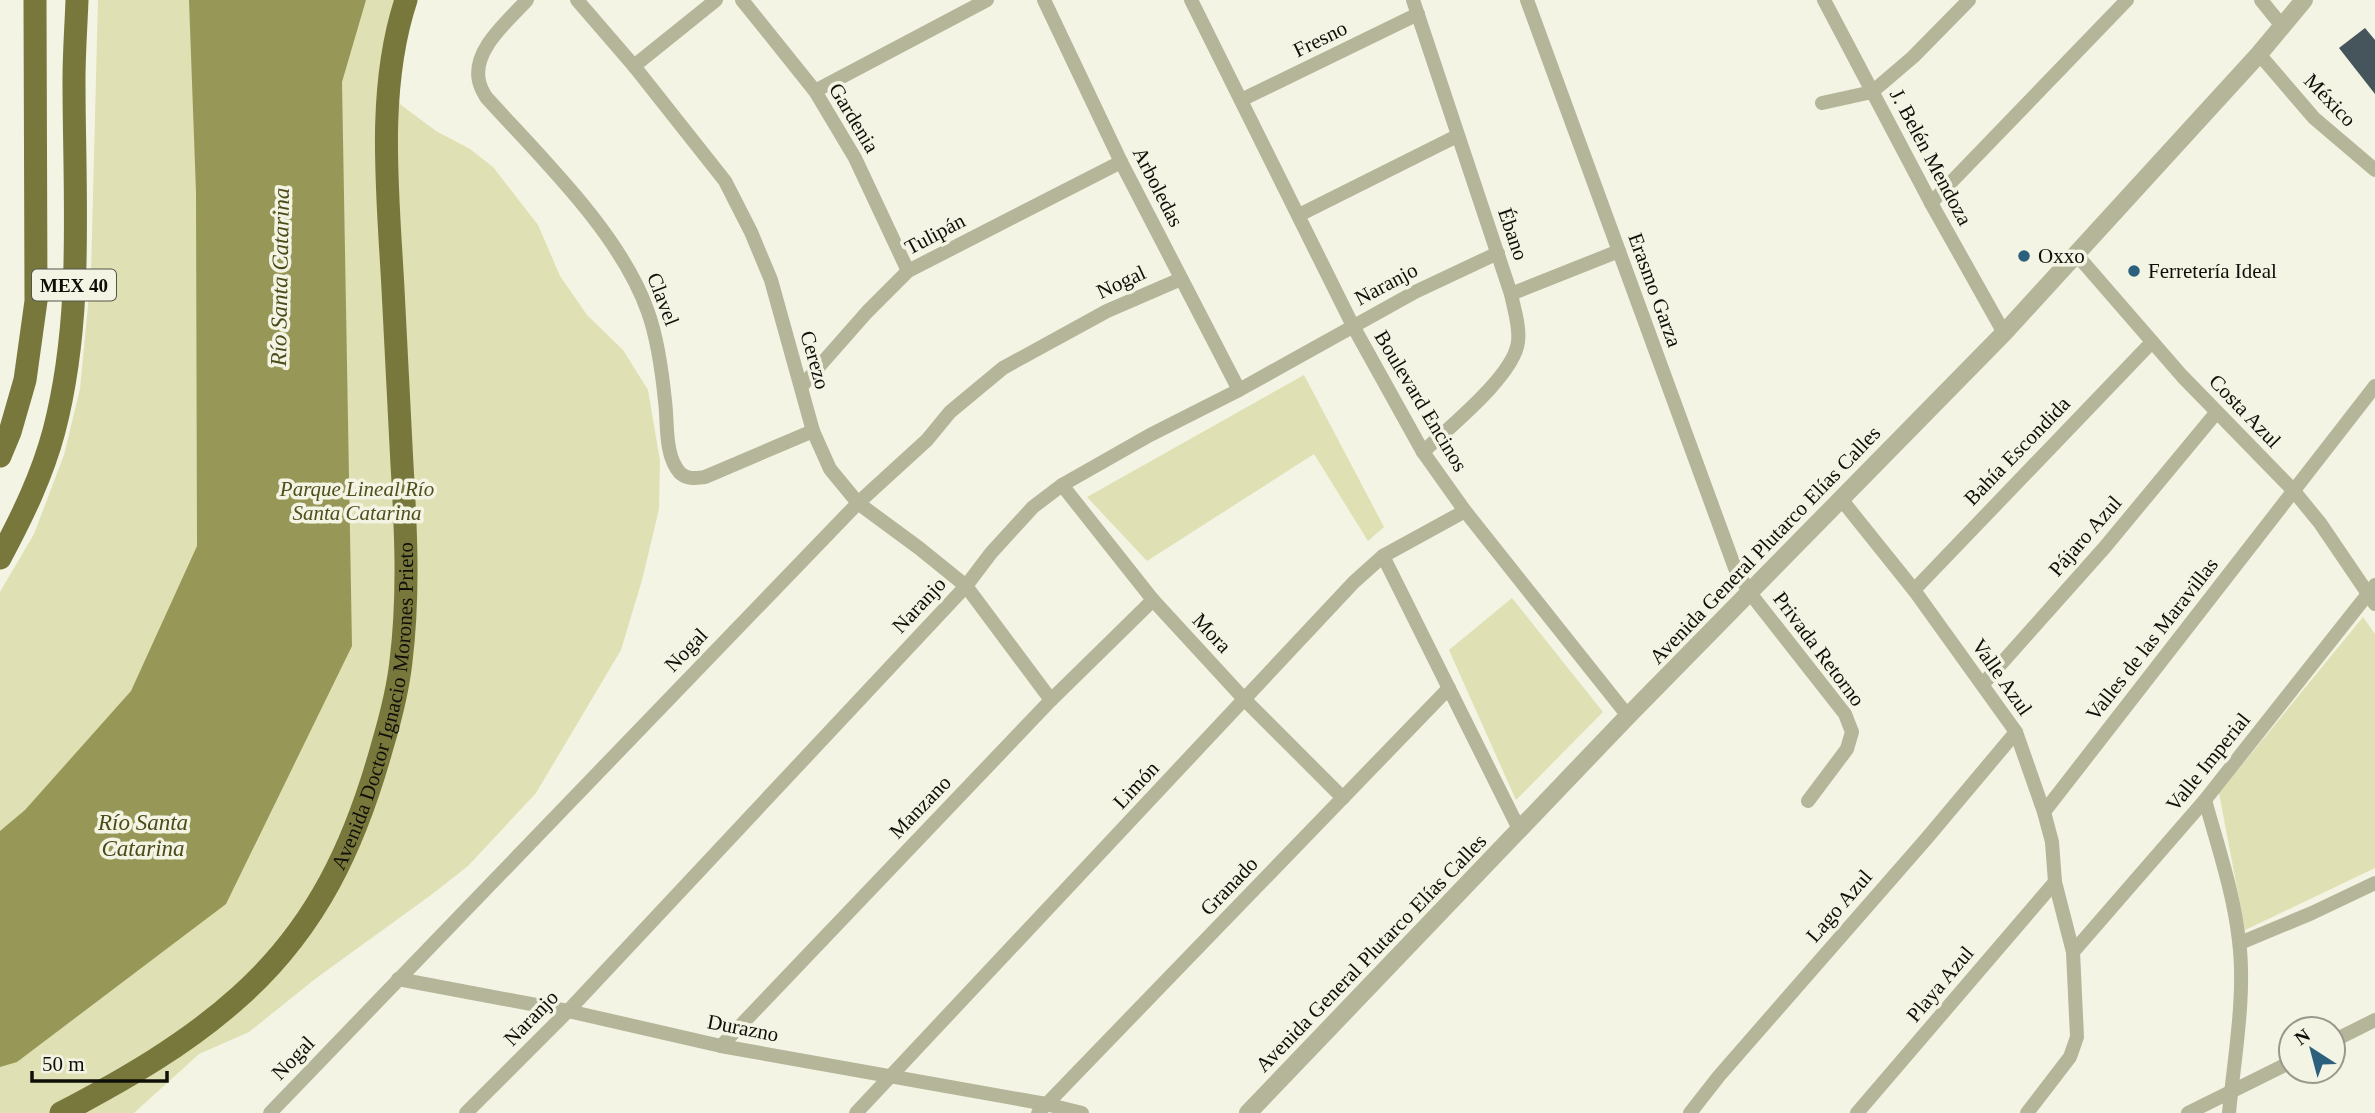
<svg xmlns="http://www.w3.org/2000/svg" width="2375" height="1113" font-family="'Times New Roman',serif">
<rect width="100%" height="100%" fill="#f3f4e3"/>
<g fill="#dfe0b3">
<path d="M98,0H401L385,80L401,105L436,131L470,149L493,167L538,225L560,276L587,315L623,350L648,390L660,461L659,509L642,580L621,650L536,793L468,866L431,895L315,979L249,1032L199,1054L134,1113H0V592L34,534L64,455L80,389L91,274Z"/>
<path d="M1304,375L1384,527L1368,541L1314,454L1147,561L1087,497Z"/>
<path d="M1512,598L1603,712L1516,800L1449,650Z"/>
<path d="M2363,617L2375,634V868L2245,930L2219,793Z"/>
</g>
<path fill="#979857" d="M189,0H366L342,82L352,646L226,904L17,1062L0,1067V831L25,810L131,691L197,546L196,192Z"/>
<path fill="#46545c" d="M2365,28L2375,40V94L2339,48Z"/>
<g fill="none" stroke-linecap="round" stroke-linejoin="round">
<g stroke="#b4b599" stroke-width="14">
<path d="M527,0C508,21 472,50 479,81C480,86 483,92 486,97C541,158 621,234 648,312C658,340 662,371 665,401C668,423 664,455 680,473C688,480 696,478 705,477L813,431"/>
<path d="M577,0L634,66L725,181L751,232L771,280L813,431L830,469L858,503L919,548L966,586L1051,700"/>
<path d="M742,0L815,91L855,158L908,271"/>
<path d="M1044,0L1121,162L1239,390"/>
<path d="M1191,0L1353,326L1423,452L1465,511L1628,716"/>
<path d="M1413,0L1511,294C1514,309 1520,326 1518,342C1514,376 1448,428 1423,452"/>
<path d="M1527,0L1735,568L1750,593L1845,714L1852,732L1847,749L1808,801"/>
<path d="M1824,0L1931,203L2004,333"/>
<path d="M2261,0L2282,26"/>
<path d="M2259,54L2314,118L2375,170"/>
<path d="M634,66L716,0"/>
<path d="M815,91L987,0"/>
<path d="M1241,100L1418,14"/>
<path d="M1822,103L1872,92L1913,57L1969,0"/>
<path d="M1931,203L2127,0"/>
<path d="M1299,215L1457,136"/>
<path d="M2076,254L2182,376L2293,490L2320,523L2375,604"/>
<path d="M1511,294L1619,251"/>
<path d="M801,387L867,312L908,271L1121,162"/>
<path d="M1062,485L1153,600L1245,700L1343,798"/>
<path d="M1841,499L1914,590L2016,732L2044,812L2052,842L2055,882L2073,952L2077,1037L2070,1057L2027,1113"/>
<path d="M1383,556L1520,831"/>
<path d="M1914,590L2152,342"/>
<path d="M1983,684L2105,547L2216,413"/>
<path d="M2205,800C2218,847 2234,894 2239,941C2246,995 2234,1059 2229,1113"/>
<path d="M2044,812L2375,386"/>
<path d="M2240,943L2312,913L2375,883"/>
<path d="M2073,952L2205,800L2375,585"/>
<path d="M398,979L568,1011L721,1046L1046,1104L1082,1113"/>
<path d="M2333,1041L2375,1020"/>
<path d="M721,1046L1051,700L1153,600"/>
<path d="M270,1113L858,503L927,440L950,412L1003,368L1107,311L1181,279"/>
<path d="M466,1113L568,1011L966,586L991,553L1033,507L1062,485L1150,435L1239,390L1415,292L1498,253"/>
<path d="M856,1113L1354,582L1383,556L1465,511"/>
<path d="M1038,1113L1449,688"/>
<path d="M1690,1113L1719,1076L1927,838L2016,732"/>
<path d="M1857,1113L2055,882"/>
<path d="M2188,1113L2291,1062"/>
</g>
<path stroke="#b4b599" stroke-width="18" d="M1248,1113L1628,716L2004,333L2259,54L2304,0"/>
<g stroke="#78783d" stroke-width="23">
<path d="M0,456L10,432L25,380L36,301L35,0"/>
<path d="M0,558C22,517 42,476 54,431C84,316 74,197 74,80C74,53 76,27 77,0"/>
<path id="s1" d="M61,1113C124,1080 187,1044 240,996C317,927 355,844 382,747C390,720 398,690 401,661C409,596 406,531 402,465C399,407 396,348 393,289C388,194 376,91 406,0"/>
</g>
</g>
<g fill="#2c607d" stroke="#f3f4e3" stroke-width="2.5">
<circle cx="2024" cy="256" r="7"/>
<circle cx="2134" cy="271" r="7"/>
</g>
<g text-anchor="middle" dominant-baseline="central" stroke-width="7" stroke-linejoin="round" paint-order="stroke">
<rect fill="#f3f4e3" stroke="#53544a" stroke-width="2" x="32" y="269.5" width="84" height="31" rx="5"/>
<g font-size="19" font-weight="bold" fill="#0f0f09">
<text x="74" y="285">MEX 40</text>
</g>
<g font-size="21" fill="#0f0f09" stroke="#f3f4e3">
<text transform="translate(1320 39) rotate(-26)">Fresno</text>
<text transform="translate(2330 100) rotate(46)">México</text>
<text transform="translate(854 118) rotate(59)">Gardenia</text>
<text transform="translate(1931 157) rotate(62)">J. Belén Mendoza</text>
<text transform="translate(1158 187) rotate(63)">Arboledas</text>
<text transform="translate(935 234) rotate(-28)">Tulipán</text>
<text transform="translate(1513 234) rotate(71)">Ébano</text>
<text transform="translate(1121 282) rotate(-25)">Nogal</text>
<text transform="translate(1386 284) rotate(-28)">Naranjo</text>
<text transform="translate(1655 290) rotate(70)">Erasmo Garza</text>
<text transform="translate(663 299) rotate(69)">Clavel</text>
<text transform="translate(815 360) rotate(74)">Cerezo</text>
<text transform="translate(1421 401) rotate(59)">Boulevard Encinos</text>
<text transform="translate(2245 411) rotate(46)">Costa Azul</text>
<text transform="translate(2017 451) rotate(-46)">Bahía Escondida</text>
<text transform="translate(2085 536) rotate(-49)">Pájaro Azul</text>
<text transform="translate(1765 545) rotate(-46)">Avenida General Plutarco Elías Calles</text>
<text transform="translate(919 605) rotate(-47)">Naranjo</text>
<text transform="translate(1212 633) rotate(47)">Mora</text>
<text transform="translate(2152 639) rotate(-52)">Valles de las Maravillas</text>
<text transform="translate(1819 649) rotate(53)">Privada Retorno</text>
<text transform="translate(686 650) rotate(-46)">Nogal</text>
<text transform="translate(2002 677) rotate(55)">Valle Azul</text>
<text stroke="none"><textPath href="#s1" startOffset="544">Avenida Doctor Ignacio Morones Prieto</textPath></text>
<text transform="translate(2208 762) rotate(-51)">Valle Imperial</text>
<text transform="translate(1136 785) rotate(-47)">Limón</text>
<text transform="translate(920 807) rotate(-46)">Manzano</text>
<text transform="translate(1229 886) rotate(-46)">Granado</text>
<text transform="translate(1839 906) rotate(-49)">Lago Azul</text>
<text transform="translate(1371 953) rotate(-46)">Avenida General Plutarco Elías Calles</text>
<text transform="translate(1940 984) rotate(-50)">Playa Azul</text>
<text transform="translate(531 1018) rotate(-46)">Naranjo</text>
<text transform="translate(743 1028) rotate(11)">Durazno</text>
<text transform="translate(293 1058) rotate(-46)">Nogal</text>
</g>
<g font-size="21" fill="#0f0f09" stroke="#f3f4e3" text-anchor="start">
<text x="2038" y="256">Oxxo</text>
<text x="2148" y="271">Ferretería Ideal</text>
</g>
<g font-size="21" font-style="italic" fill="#4f4e1d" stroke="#f3f4e3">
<text x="357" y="489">Parque Lineal Río<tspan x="357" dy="24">Santa Catarina</tspan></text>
</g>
<g font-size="23" font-style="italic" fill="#4b4b19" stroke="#f3f4e3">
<text transform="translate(280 277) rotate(-89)">Río Santa Catarina</text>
<text x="143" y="822">Río Santa<tspan x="143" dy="26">Catarina</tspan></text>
</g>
</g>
<g transform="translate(2312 1050) rotate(324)"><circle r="33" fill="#f3f4e3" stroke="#98988c" stroke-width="2"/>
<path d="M0-5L12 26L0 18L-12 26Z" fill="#2c607d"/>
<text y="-10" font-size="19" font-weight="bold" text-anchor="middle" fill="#0f0f09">N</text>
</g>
<path d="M32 1071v10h135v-10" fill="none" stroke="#0f0f09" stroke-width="3.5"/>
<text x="42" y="1071" font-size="21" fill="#0f0f09" stroke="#f3f4e3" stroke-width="5" paint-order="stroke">50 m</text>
</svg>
